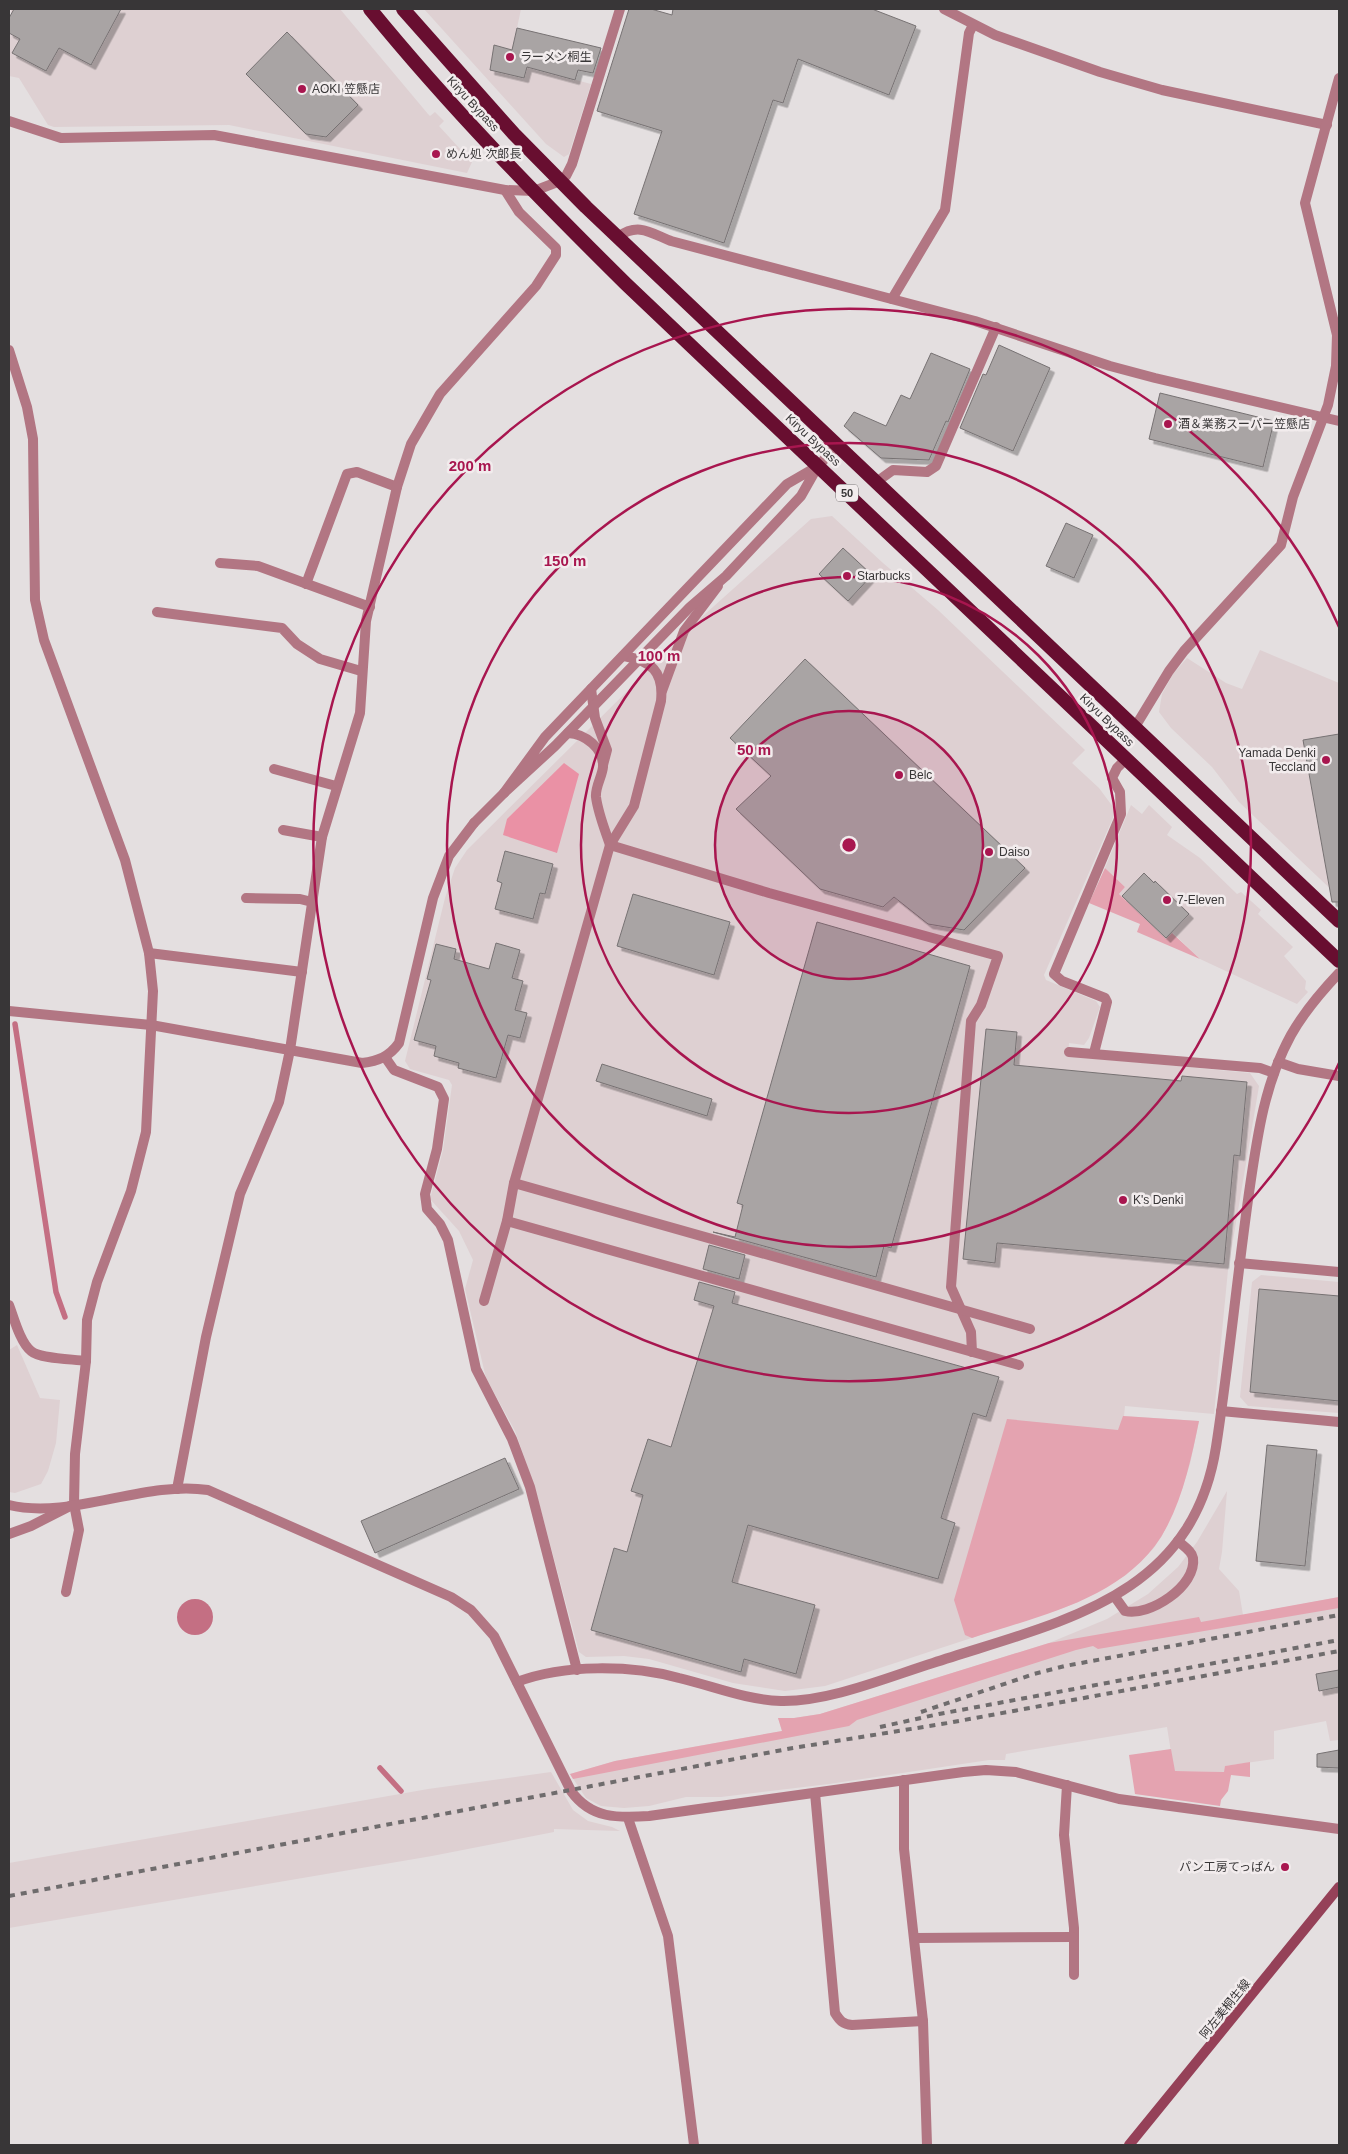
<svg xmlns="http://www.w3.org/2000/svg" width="1348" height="2154" font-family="Arial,'Noto Sans JP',sans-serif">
<defs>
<filter id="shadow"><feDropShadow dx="4.5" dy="4.5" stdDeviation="0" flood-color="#0004"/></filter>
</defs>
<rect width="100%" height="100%" fill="#e4dfe0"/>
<g fill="#ded0d2">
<path d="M11,9H340L428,114L430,116L435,112L444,121L439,126L472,162L467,173L229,125L54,127L48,125L19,78L9,76Z"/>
<path d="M424,9H521L517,28L535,32L527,67L591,84L569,154L564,157L546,144Z"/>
<path d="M832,516L883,563L938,610L1085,750L1072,763L1099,788L1116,811L1044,975L1046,980L1096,1001L1100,1007L1089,1038L1084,1045L1069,1043L1068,1056L1250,1073L1259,1086L1228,1270L1214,1414L1125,1406L1124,1416L1199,1421L1190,1464L1182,1489L1162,1536L1153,1549L1126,1575L1092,1595L1066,1607L825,1686L785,1691L733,1683L649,1659L624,1656L586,1657L579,1652L535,1488L515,1431L486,1378L465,1289L473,1260L459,1231L430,1199L443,1150L452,1085L449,1080L410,1069L405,1061L445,898L455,868L467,850L704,615L811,519Z"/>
<path d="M1260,650L1339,683V897L1239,802L1212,767L1171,728L1159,712L1162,694L1173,674L1187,658L1226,683L1242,689Z"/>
<path d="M1131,805L1142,814L1149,805L1172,827L1167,835L1200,858L1237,894L1241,892L1261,910L1258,914L1293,947L1284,956L1306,981L1305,989L1308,992L1297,1004L1200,959L1173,933L1166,940L1119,894L1125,887L1105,868Z"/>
<path d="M1261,1275L1339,1282V1413L1248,1406L1240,1397L1252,1282Z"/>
<path d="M17,1345L40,1398L60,1400L56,1443L48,1471L41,1484L15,1493L9,1492V1350Z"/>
<path d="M1227,1491L1222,1552L1219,1569L1239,1591L1243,1615L1339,1597V1740L1330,1741L1326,1721L1274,1731V1759L1225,1766V1772L1174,1771L1167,1727L1006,1754L1005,1760H989L829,1784L721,1797H686L649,1806L624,1808L601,1806L586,1798L570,1774L615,1761L782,1731L778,1718H794L820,1714L1049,1643L1107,1619L1148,1594L1178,1567L1197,1542Z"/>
<path d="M551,1772L573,1810L588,1821L612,1827L620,1831L554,1829V1832L432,1856L9,1928V1863L428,1789Z"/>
</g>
<g fill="#e4a3b0">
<path d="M1105,868L1125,887L1119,894L1166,939L1172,933L1200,959L1137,932L1140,924L1089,903Z"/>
<path d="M1123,1416L1199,1421C1191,1460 1182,1503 1161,1537C1121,1600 1038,1616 972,1638L965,1635L954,1600L1007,1419L1118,1430Z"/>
<path d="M1339,1597V1608L1098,1649L1093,1646L1076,1650L857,1720L849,1726L573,1779L570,1774L615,1761L782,1731L778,1718H794L820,1714L1049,1643L1199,1617L1201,1622Z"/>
<path d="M1171,1749L1175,1771L1224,1772L1225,1766L1250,1762V1777L1231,1775L1228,1791L1221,1800L1220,1806L1135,1794L1129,1755Z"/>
</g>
<path fill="#ea91a5" d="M564,763L579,774L557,853L503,835L507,819Z"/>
<circle fill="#c46f83" cx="195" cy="1617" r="18"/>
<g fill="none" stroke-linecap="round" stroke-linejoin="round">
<g stroke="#c46f83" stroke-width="5.5">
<path d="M15,1024L56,1292L65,1317"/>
<path d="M380,1768L401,1791"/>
</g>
</g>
<g fill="#a9a4a4" stroke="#777273" filter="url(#shadow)">
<path d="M14,9H121L91,65L59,48L46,71L12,53L20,39L9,33V18Z"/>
<path d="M629,9H651L672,15L673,9H872L916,26L889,95L798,59L783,103L773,100L724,243L634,214L662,131L597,111Z"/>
<path d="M517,28L601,48L593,73L578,70L575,80L527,67L524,78L490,70L494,45L512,50Z"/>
<path d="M287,32L358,105L326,137L306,134L246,74Z"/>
<path d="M999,345L1050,368L1013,451L960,428L983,374L986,375Z"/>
<path d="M931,353L970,369L948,422L946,421L929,460L881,458L844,426L854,412L886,426L901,395L910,399Z"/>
<path d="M1160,393L1274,421L1263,467L1149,439Z"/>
<path d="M1066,523L1093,535L1074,578L1046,566Z"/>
<path d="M843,548L872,575L848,601L819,574Z"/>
<path d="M805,659L1025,868L964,930L928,924L894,897L883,907L820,889L736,809L771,776L730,738Z"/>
<path d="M1339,734V902H1332L1303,740Z"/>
<path d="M505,851L553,864L545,894L540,893L533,919L495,909L502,883L497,881Z"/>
<path d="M1144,873L1154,883L1155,881L1189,914L1166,938L1122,896Z"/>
<path d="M633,894L730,922L714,975L617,946Z"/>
<path d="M817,922L970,966L891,1248L884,1246L876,1277L713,1232L735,1237L743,1205L737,1203Z"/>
<path d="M496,943L520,950L512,978L523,981L515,1010L527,1013L520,1038L508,1035L496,1078L458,1068L459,1063L434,1056L436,1046L414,1040L431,980L427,979L436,944L456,949L454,959L489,969Z"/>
<path d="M986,1029L1017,1032L1014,1065L1181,1081L1182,1076L1247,1082L1240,1156L1234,1155L1224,1264L997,1243L995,1263L963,1259Z"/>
<path d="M602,1064L712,1099L707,1116L596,1081Z"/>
<path d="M709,1245L745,1255L739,1279L703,1269Z"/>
<path d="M699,1282L735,1292L732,1303L999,1377L986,1417L973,1413L941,1518L955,1523L938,1579L748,1525L732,1582L815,1605L796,1674L744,1659L741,1672L591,1630L614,1548L627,1552L643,1495L631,1491L648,1439L671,1447L714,1306L694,1300Z"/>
<path d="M1259,1289L1339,1296V1401L1250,1392Z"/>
<path d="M1267,1445L1317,1450L1305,1566L1256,1561Z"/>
<path d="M505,1458L519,1489L375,1553L361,1521Z"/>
<path d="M1339,1670V1687L1319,1691L1316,1674Z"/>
<path d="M1339,1750V1768L1317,1767V1754Z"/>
</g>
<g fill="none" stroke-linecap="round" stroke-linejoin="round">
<g stroke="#b27683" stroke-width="10">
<path d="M875,483L893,470L927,472L936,466L996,327"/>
<path d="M220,563L258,566L370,607"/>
<path d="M306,584L347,474L357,472L397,487"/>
<path d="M157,612L282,628L297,644L320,659L361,671"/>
<path d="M591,689L595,718L607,750L603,765"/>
<path d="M662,691L684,631L718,586"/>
<path d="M568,733C585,734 604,748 603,767C602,777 595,787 596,797C598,813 605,830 610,845"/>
<path d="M274,769L336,786"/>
<path d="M283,830L322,837"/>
<path d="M610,845L769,893L998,956L981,1005L971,1021L951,1287L971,1332L972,1352"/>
<path d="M246,898L300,899L312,902"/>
<path d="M149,953L302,972"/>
<path d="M1069,1052L1260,1068L1274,1073"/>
<path d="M1094,1053L1107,1002L1105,998L1062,981L1054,974L1121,814L1120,792L1112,778L1117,768L1126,759"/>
<path d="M385,1057L394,1070L438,1087L444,1099L437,1149L425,1194L427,1209L440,1224L448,1240L476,1369L512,1439L530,1487L577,1670"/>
<path d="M1278,1062L1298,1069L1339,1076"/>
<path d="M514,1183L1030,1329"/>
<path d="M507,1221L1019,1365"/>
<path d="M1239,1263L1339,1272"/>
<path d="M484,1301L507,1221L514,1183L610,845L634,806L661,701C664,671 651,661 624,656"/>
<path d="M1221,1411L1339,1422"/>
<path d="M177,1489L206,1337L240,1194L279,1102L290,1050"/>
<path d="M66,1592L79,1530L74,1504"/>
<path d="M1115,1597L1125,1611C1149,1617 1197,1586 1193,1558C1192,1551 1183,1546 1178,1541"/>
<path d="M1067,1785L1064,1835L1074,1928V1975"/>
<path d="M915,1938L1073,1937"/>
</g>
<g stroke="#b27683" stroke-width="10">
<path d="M944,9L995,35L1100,72L1162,90L1327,125"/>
<path d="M560,181L566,176L572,164L620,9"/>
<path d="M618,237C638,222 651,233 671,241L975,321L1110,366L1155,378L1339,421"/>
<path d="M892,299L945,210L969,33L973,25"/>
<path d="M1135,727L1169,671L1184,651L1281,545L1293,497L1328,405L1336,366L1337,335L1305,203L1339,78"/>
<path d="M9,1011L151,1025L362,1063C378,1061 389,1057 399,1043L433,898L449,856L474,823"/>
<path d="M290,1050L322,837L360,713L366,621L397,487L411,444L440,394L536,286L556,255V248L519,212L505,190"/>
<path d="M9,1305C14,1318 20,1342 31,1351C40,1359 73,1359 86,1361"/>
<path d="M904,1780V1849L923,2021L927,2145"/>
<path d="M815,1793L835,2013C840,2021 843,2024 852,2025L923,2021"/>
<path d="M628,1818L668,1936L694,2145"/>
</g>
<g stroke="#b27683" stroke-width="10">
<path d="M9,121L61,138L214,135L505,190L534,191L560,181"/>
<path d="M9,350L27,407L33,439L35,600L44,640L125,860L149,953L153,991L146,1132L131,1191L97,1282L87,1320L86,1361L75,1454L74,1504L31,1526L9,1534"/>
<path d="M818,466L787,484L545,737L504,793L555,746L690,607L726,576L801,496L818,466L837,446"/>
<path d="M474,823L504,793"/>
<path d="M9,1505C71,1520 145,1480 208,1490L451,1597L471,1610L494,1636L571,1791C591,1819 618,1818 649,1816L963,1772L986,1770L1016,1772L1119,1799L1339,1829"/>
<path d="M517,1682C564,1664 631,1665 679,1678C713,1686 746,1700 781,1701C829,1702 888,1677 933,1663C1057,1622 1192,1600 1216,1447C1229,1363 1237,1277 1249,1193C1257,1138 1264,1084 1291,1035C1304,1012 1321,992 1339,973"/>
</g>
<path stroke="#954158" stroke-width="10" d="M1129,2145L1339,1887"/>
<g stroke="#680e30" stroke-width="14">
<path d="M370,9C449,106 537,196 626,284L1339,961"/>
<path d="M403,9L514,134L586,207L1339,921"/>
</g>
<g stroke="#6f6c6d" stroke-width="4" stroke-dasharray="6 6" stroke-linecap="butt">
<path d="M921,1712L1034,1674L1065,1666L1339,1615"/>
<path d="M880,1727L939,1714L1339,1640"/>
<path d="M9,1896L793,1748L948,1723L1339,1651"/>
</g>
</g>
<circle cx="849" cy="845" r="134" fill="#a8164f" fill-opacity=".12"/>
<g fill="none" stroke="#a8164f" stroke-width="2.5">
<circle cx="849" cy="845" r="134"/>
<circle cx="849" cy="845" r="268"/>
<circle cx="849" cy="845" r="402"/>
<path d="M1339 1063A536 536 0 1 1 1339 627"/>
</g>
<g fill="#a8164f" stroke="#f2eced" stroke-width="2">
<circle cx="510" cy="57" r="5"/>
<circle cx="302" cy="89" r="5"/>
<circle cx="436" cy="154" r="5"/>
<circle cx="1168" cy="424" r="5"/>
<circle cx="847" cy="576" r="5"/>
<circle cx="1326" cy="760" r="5"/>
<circle cx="899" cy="775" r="5"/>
<circle cx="989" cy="852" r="5"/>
<circle cx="1167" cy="900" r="5"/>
<circle cx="1123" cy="1200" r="5"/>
<circle cx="1285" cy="1867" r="5"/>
</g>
<g text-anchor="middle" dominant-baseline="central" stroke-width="5" stroke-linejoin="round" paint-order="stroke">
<rect fill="#f2eced" stroke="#706d6e" stroke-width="1" x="836" y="484.5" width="22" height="17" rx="4"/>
<g font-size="11" font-weight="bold" fill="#383637">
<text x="847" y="493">50</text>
</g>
<g font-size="12" fill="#383637" stroke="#f2eced" text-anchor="start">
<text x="520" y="57">ラーメン桐生</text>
<text x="312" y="89">AOKI 笠懸店</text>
<text x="446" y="154">めん処 次郎長</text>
<text x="1178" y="424">酒＆業務スーパー笠懸店</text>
<text x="857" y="576">Starbucks</text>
<text x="1316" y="753" text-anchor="end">Yamada Denki<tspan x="1316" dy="14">Teccland</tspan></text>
<text x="909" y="775">Belc</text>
<text x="999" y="852">Daiso</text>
<text x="1177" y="900">7-Eleven</text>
<text x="1133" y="1200">K's Denki</text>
<text x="1275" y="1867" text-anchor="end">パン工房てっぱん</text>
</g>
<g font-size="12" fill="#383637" stroke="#f2eced">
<text transform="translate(473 104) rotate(47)">Kiryu Bypass</text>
<text transform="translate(813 440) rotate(43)">Kiryu Bypass</text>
<text transform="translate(1107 720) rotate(44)">Kiryu Bypass</text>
<text transform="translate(1225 2009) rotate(-51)">阿左美桐生線</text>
</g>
</g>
<circle cx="849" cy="845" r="8" fill="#a8164f" stroke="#f2eced" stroke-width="2.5"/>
<g font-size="15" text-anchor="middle" font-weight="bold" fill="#a8164f" stroke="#f2eced" stroke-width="5" stroke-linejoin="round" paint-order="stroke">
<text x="470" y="471">200 m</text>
<text x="565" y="566">150 m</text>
<text x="659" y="661">100 m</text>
<text x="754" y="755">50 m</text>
</g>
<rect width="1348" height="2154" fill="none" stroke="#383637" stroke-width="20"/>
</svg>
